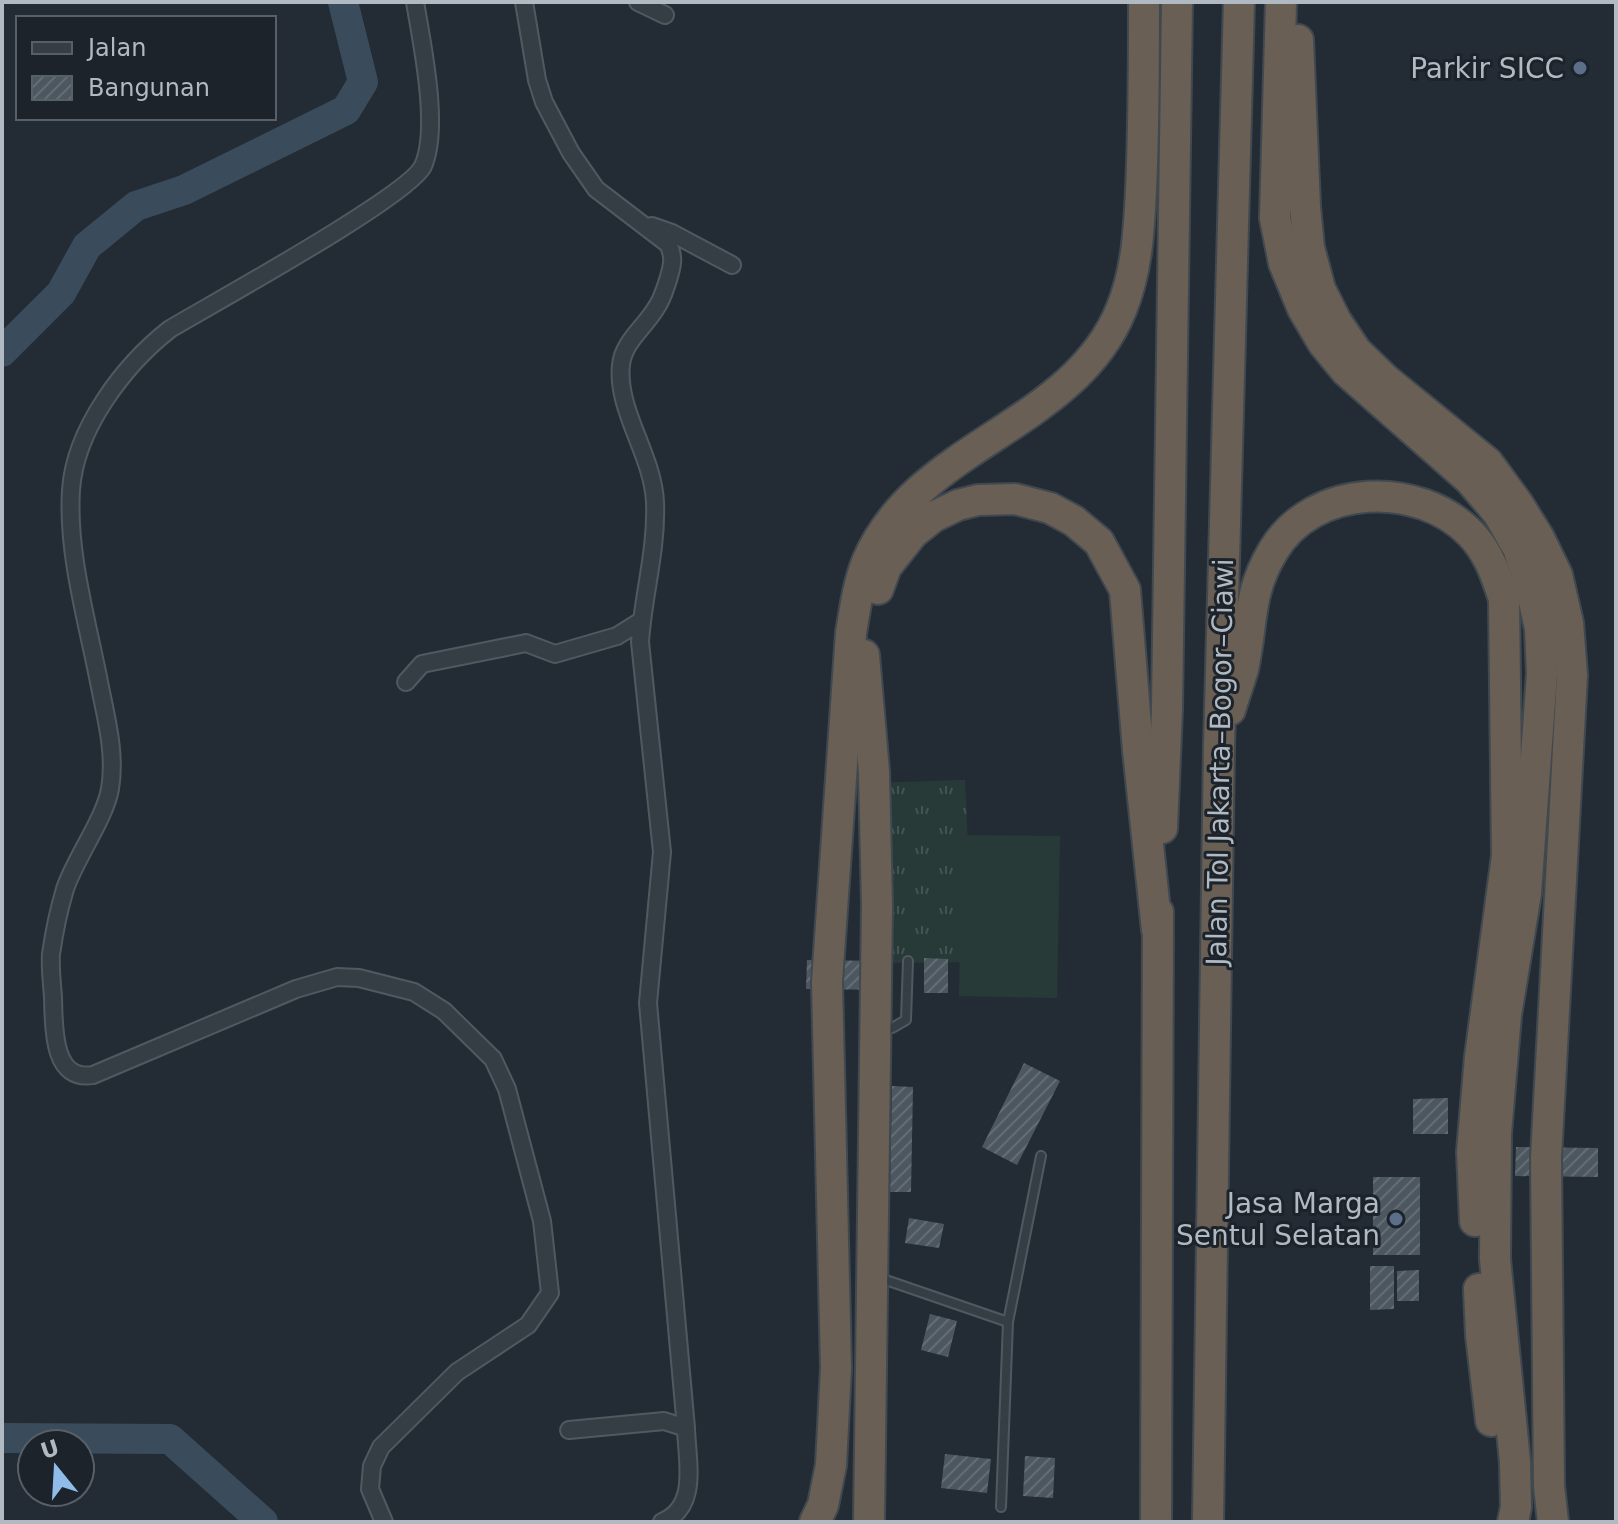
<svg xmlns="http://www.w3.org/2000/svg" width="1618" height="1524" font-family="'DejaVu Sans',sans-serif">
<defs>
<pattern id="grass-tufts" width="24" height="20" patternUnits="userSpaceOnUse" patternTransform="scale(2)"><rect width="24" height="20" fill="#283a38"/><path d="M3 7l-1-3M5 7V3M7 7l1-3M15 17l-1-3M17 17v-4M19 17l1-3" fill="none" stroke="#455453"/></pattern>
<pattern id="building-hatch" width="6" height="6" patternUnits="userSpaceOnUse" patternTransform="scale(2)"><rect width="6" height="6" fill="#4c5760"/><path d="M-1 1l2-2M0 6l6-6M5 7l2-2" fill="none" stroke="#636d75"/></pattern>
</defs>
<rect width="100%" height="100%" fill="#232c35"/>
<path fill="url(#grass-tufts)" d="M965,780L973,962L877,963L874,783Z"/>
<path fill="#283a38" d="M962,835L1060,836L1057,998L959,996Z"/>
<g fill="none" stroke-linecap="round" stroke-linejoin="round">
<g stroke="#3a4c5c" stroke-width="30">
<path d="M2,352L61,293L87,246L136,206L184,190L346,110L363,82L343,2"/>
<path d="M2,1438L170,1439L263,1522"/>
</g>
</g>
<g fill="url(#building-hatch)">
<path d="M924,958L948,959V993H924Z"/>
<path d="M807,960L890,961L889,990L806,989Z"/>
<path d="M1024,1063L1060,1081L1017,1165L982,1147Z"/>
<path d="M892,1086L913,1087L911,1192H890Z"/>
<path d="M1448,1098V1134H1413V1099Z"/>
<path d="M1516,1147L1598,1148V1177L1515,1176Z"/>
<rect x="1373" y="1177" width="47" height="78"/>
<path d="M909,1218L944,1224L939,1248L905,1243Z"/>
<path d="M1370,1266H1394V1309L1370,1310Z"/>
<path d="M1419,1270V1301H1397V1271Z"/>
<path d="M930,1314L957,1321L948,1357L921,1350Z"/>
<path d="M945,1454L991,1459L987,1493L941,1488Z"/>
<path d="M1025,1456L1055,1458L1053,1498L1023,1496Z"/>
</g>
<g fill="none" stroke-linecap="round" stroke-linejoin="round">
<g stroke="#515960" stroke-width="12">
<g id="service">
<path d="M881,1029L892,1028L906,1020L908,961"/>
<path d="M880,1278L1008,1322"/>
<path d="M1001,1507L1008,1322L1041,1156"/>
</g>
</g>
<g stroke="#515960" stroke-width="20">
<g id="minor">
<path d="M524,2L537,80L544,102L571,153L596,189L668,244C675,257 672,267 668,280C665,289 662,300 656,308C645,327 623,342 621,365C616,410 653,455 655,502C657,550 643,595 640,642L662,852L648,1003L686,1428C687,1462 699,1507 662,1522"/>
<path d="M638,2L665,15"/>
<path d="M652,226L672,233L732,265"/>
<path d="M406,682L422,664L526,643L555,654L617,636L641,621"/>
<path d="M569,1430L664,1421L686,1428"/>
<path d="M384,1522L370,1489L372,1466L381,1447L457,1372L528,1325L550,1293L542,1221L507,1089L493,1059L444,1011L414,992L359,978L337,977L296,989L93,1075C51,1082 54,1024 53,997C52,983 50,968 51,954C54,933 59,909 65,889C75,859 105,818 110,789C116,753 106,718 99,682C87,620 67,553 71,490C75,429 124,365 170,329C210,305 409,196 423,166C440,128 422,44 415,2"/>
</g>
</g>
<g stroke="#414950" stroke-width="34">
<g id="motorway">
<path d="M1281,2L1275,218L1284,263L1303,309L1323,343L1346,371L1470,480L1498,513L1518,548L1530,584L1540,628L1542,674L1526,893L1506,1015L1496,1133L1495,1259L1515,1462L1516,1507L1513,1522"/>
<path d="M1298,40L1305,207L1309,248L1320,289L1336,321L1356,351L1386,380L1488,463L1518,504L1539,538L1557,575L1568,623L1572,675L1546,1158L1549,1486L1553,1522"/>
<path d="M878,589L886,567L913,533L933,517L958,505L978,500L1015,499L1050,508L1074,521L1099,542L1125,590L1138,750L1157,930"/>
<path d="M864,655L874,772L877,905L869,1522"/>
<path d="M1230,710C1234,696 1239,683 1243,669C1253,624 1247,594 1273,551C1313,483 1419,480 1471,534C1489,553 1496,575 1504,599L1507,856L1480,1057L1472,1152L1475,1221"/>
<path d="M1162,828L1167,709L1177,2"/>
<path d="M1479,1289L1481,1335L1491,1421"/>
<path d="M815,1522L823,1505L831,1465L836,1368L827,982L851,633C855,609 858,585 867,562C916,444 1073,428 1121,310C1137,271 1139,231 1141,190C1144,127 1144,65 1144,2"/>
<path d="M1156,1522L1158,912"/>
<path d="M1208,1522L1219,746L1239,2"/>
</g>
</g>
<use href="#service" stroke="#363e45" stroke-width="8"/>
<use href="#minor" stroke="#363e45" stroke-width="16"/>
<use href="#motorway" stroke="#6a5f54" stroke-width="30"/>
</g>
<g fill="#5c6f8a" stroke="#1c232a" stroke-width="3">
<circle cx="1580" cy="68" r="8"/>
<circle cx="1396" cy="1219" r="8"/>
</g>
<g text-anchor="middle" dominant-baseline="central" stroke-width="6" stroke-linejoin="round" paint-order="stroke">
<g font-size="28" fill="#b1b9c2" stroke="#1c232a" text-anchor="end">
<text x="1564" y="68">Parkir SICC</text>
<text x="1380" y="1203">Jasa Marga<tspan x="1380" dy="32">Sentul Selatan</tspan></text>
</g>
<g font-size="28" fill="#b1b9c2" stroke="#1c232a">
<text transform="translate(1220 762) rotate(-89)">Jalan Tol Jakarta–Bogor–Ciawi</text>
</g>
</g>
<rect width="1618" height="1524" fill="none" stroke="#b1b9c2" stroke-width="8"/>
<rect x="16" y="16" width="260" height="104" fill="#1c232a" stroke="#585f67" stroke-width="2"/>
<rect x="32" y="42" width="40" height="12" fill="#363e45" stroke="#585f67" stroke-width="2"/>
<text x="88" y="56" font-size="24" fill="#b1b9c2">Jalan</text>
<rect x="32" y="76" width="40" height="24" fill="url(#building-hatch)" stroke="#585f67" stroke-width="2"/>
<text x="88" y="96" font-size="24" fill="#b1b9c2">Bangunan</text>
<g transform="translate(56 1468) rotate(342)"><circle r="38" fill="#1c232a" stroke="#585f67" stroke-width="2"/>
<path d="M0-6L14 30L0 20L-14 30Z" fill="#8fbce9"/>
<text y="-12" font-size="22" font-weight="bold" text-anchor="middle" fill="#b1b9c2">U</text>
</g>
</svg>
